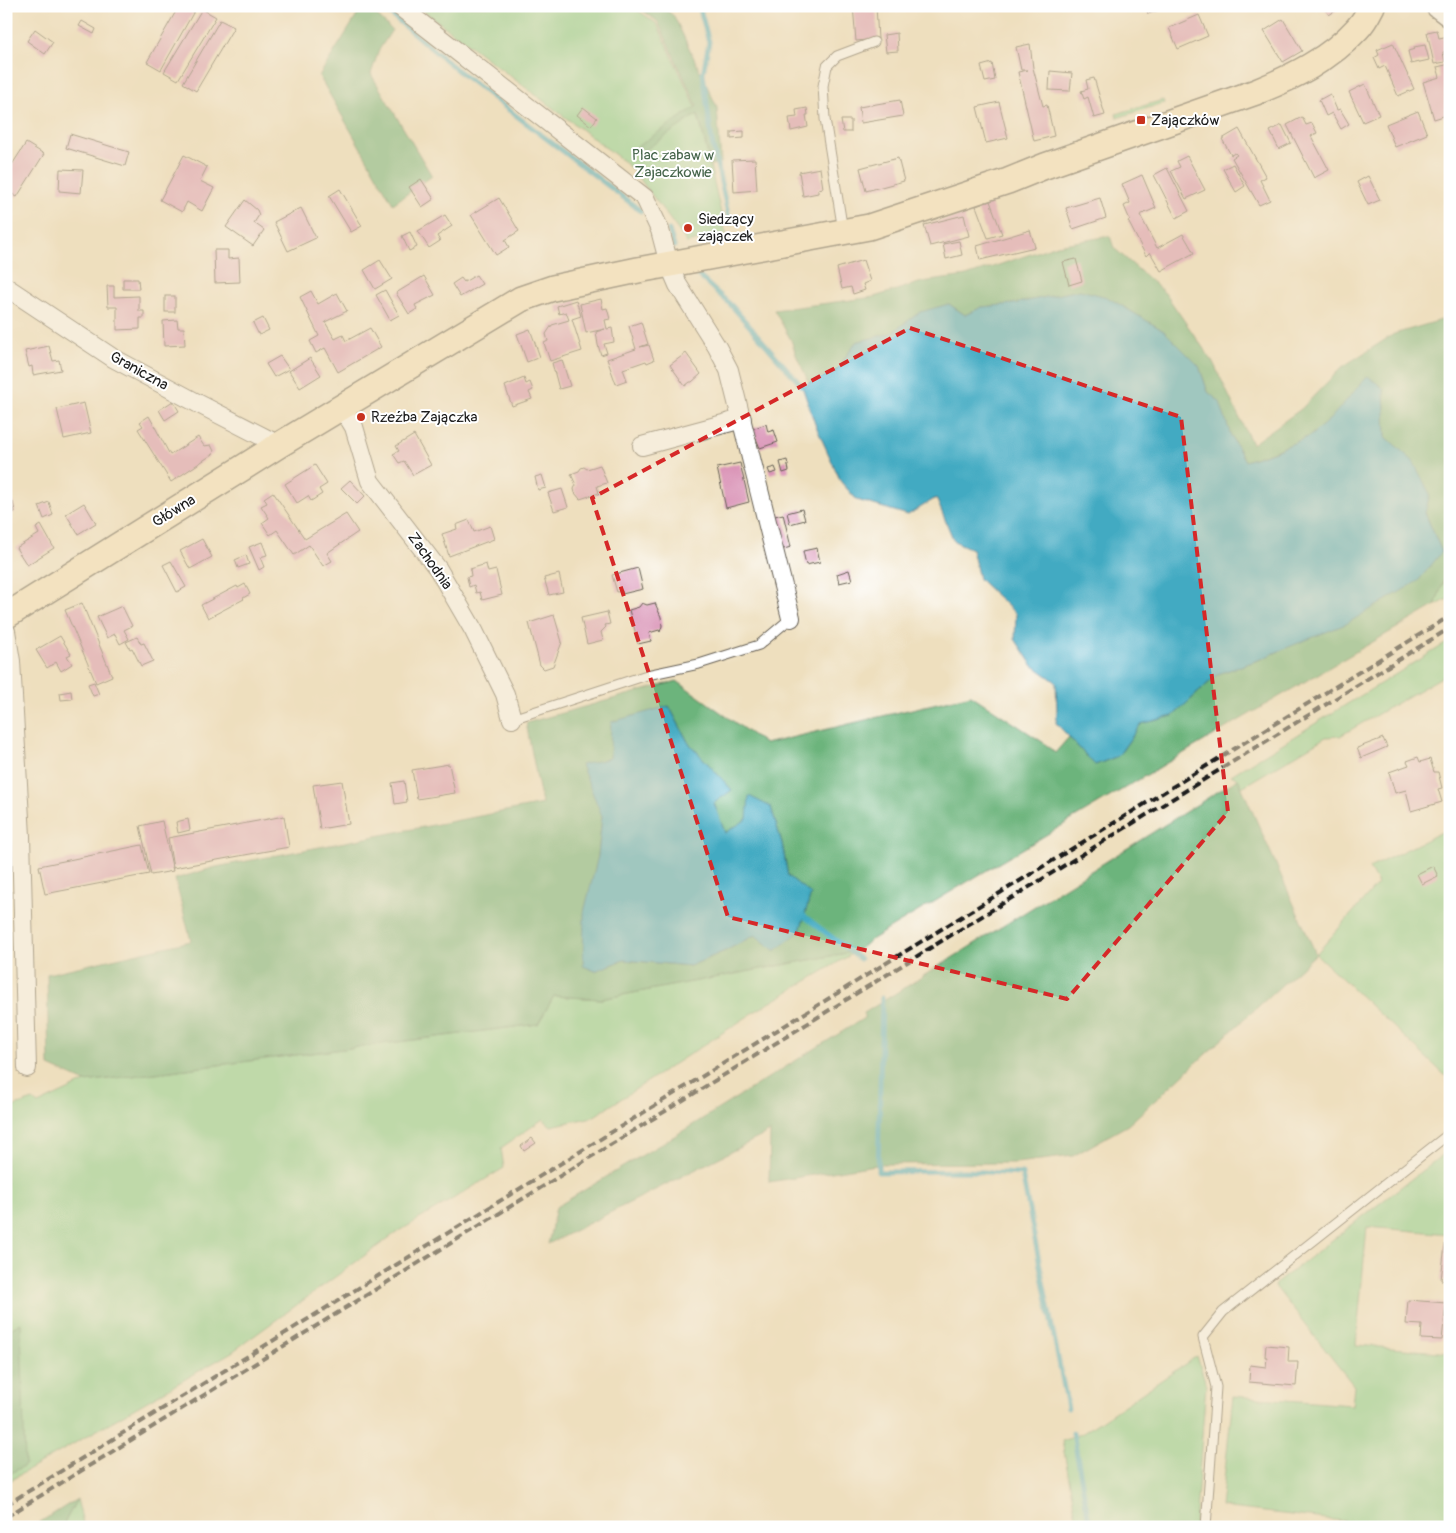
<svg xmlns="http://www.w3.org/2000/svg" width="1456" height="1533" font-family="Pangolin,sans-serif">
<rect width="100%" height="100%" fill="#fff"/>
<filter id="ink" filterUnits="userSpaceOnUse"><feTurbulence type="fractalNoise" baseFrequency=".02" numOctaves="2"/><feDisplacementMap in="SourceGraphic" scale="10" xChannelSelector="R" yChannelSelector="G"/><feConvolveMatrix kernelMatrix="1 2 1 2 8 2 1 2 1" color-interpolation-filters="sRGB"/></filter>
<filter id="wash" filterUnits="userSpaceOnUse"><feTurbulence type="fractalNoise" baseFrequency=".0096" numOctaves="4" result="noise"/><feDisplacementMap in="SourceGraphic" scale="20" xChannelSelector="R" yChannelSelector="G"/><feGaussianBlur stdDeviation="1.12" result="paint"/><feColorMatrix in="noise" values="0 0 0 0 0 0 0 0 0 0 0 0 0 0 0 0 0 1.4 0 .05"/><feComposite in="paint" operator="in"/></filter>
<g filter="url(#wash)">
<rect width="100%" height="100%" fill="#eedfbe"/>
<g fill="#85d291" stroke="#507756">
<path d="M417,6H632L657,24L695,105L703,135L725,230L727,234L686,243L684,238L633,170L618,157Z"/>
<path d="M1163,100L1164,103L1117,118L1116,114Z"/>
<path d="M1450,581V598L1435,606L1441,585Z"/>
<path d="M1450,641V671L1447,674L1340,736L1326,737L1242,787L1238,779L1231,775Z"/>
<path d="M1450,828V1080L1316,954L1378,884L1369,868Z"/>
<path d="M857,951L756,1011L593,1117L551,1126L543,1119L501,1148L504,1168L393,1235L232,1352L6,1483V1109L33,1100L38,1104L85,1082L538,1024L554,996L601,999Z"/>
<path d="M1450,1149V1234L1367,1227L1356,1345L1450,1353V1527H1396L1221,1507L1233,1396L1352,1405L1354,1386L1274,1285Z"/>
<path d="M1197,1356L1206,1384L1195,1527H1078L1062,1441L1083,1433Z"/>
<path d="M77,1499L84,1527H62Z"/>
</g>
<g fill="#6cb47b" stroke="#44684c" fill-rule="evenodd">
<path d="M363,6H367L392,30L379,50L371,74L432,176L393,204L319,76Z"/>
<path d="M637,6H661L674,16L717,107L721,162L711,165L698,114L639,154L635,148L697,106L658,22Z"/>
<path d="M1110,236L1114,248L1165,293L1213,362L1252,444L1301,409L1342,367L1394,334L1448,318L1450,321V562L1435,606C1246,715 1059,827 872,939L857,951L601,999L554,996L538,1024L85,1082L49,1066L47,974L191,941L175,879L216,867L542,804L526,723L677,681L765,744L971,695L1044,743L1055,753L1069,737L1095,765L1118,756L1141,724L1173,716L1218,674L1261,659L1286,648L1442,552L1425,512L1413,461L1386,437L1384,389L1330,419L1310,436L1272,452L1245,461L1231,436L1220,403L1208,392L1199,366L1164,331L1107,297L1080,290L1013,304L982,307L965,315L949,304L920,313L891,333L856,342L836,371L809,383L797,357L791,340L774,310L874,297L922,282L966,276L1057,245ZM669,706L688,742L732,790L714,803L725,834L747,819L771,807L782,843L788,876L810,894L800,931L755,935L725,951L690,966L624,960L595,971L598,856L602,815L610,758Z"/>
<path d="M1238,779L1316,954L1128,1125L1073,1156L1016,1163L882,1164L769,1182L770,1132L548,1244L556,1207L686,1129L864,1018V1013Z"/>
<path d="M21,1323L25,1465L6,1476V1331Z"/>
<path d="M77,1499L62,1527H32Z"/>
</g>
<g fill="#42aac2" stroke="#2f636f">
<path d="M1080,290L1107,297L1164,331L1199,366L1208,392L1220,402L1231,436L1245,461L1273,452L1310,436L1330,419L1368,376L1384,389L1386,437L1413,461L1430,494L1425,513L1442,552L1418,581L1346,624L1286,648L1261,659L1218,674L1173,716L1141,724L1118,756L1095,765L1056,723L1057,712L1056,682L1032,665L1015,639L1016,614L979,579L972,549L954,541L936,498L908,515L857,500L841,482L815,424L802,386L836,371L856,342L891,333L920,312L949,304L965,315L982,307L1013,304Z"/>
<path d="M669,706L688,742L732,790L714,803L725,833L747,819L749,796L771,807L782,843L788,876L811,894L800,931L775,951L755,935L725,951L690,966L624,960L595,971L583,966L584,912L598,856L602,816L581,765L610,758L611,722Z"/>
</g>
<g fill="none" stroke-linecap="round" stroke-linejoin="round">
<g stroke="#42aac2" stroke-width="5">
<path d="M381,6L463,75L641,211"/>
<path d="M705,6L700,9L709,42L703,73L712,142L730,223"/>
<path d="M669,230L674,246"/>
<path d="M691,269L731,305L802,386"/>
<path d="M804,916L860,959"/>
<path d="M882,998L878,1172L966,1171L1022,1174L1068,1408"/>
<path d="M1073,1433L1090,1527"/>
</g>
</g>
<g id="blocks">
<g fill="#da94b7">
<path d="M179,6H197L161,70L147,62Z"/>
<path d="M853,6H876L878,39L856,41Z"/>
<path d="M1146,6H1160L1162,9L1148,14Z"/>
<path d="M1323,6H1343L1329,15Z"/>
<path d="M202,9L216,17L178,80L164,72Z"/>
<path d="M1199,15L1208,36L1178,49L1169,28Z"/>
<path d="M1283,19L1302,51L1283,62L1264,31Z"/>
<path d="M220,20L234,27L196,91L183,83Z"/>
<path d="M82,21L96,29L94,34L79,26Z"/>
<path d="M35,29L53,42L45,54L27,41Z"/>
<path d="M1437,30L1439,38L1449,36L1450,51L1443,52L1445,62L1434,64L1427,32Z"/>
<path d="M897,33L898,51L886,52L884,35Z"/>
<path d="M1393,43L1414,89L1398,96L1385,66L1379,69L1374,58L1379,55L1377,50Z"/>
<path d="M1030,44L1033,68L1043,106L1047,105L1054,136L1034,141L1018,72L1028,70H1021L1016,47Z"/>
<path d="M1425,45L1429,60L1411,64L1408,51L1415,49L1414,47Z"/>
<path d="M992,63L995,80L985,82L981,66Z"/>
<path d="M1450,64V91L1445,93L1450,114L1434,119L1423,82L1440,77L1437,67Z"/>
<path d="M1050,71L1072,73L1070,91L1049,90Z"/>
<path d="M1094,78L1105,115L1094,118L1088,97L1084,99L1081,91L1088,89L1086,80Z"/>
<path d="M1365,84L1379,115L1363,122L1349,92Z"/>
<path d="M1330,94L1337,110L1340,109L1349,124L1341,129L1332,113L1326,116L1319,100Z"/>
<path d="M900,100L903,116L861,123L859,107Z"/>
<path d="M999,102L1008,138L986,143L977,107Z"/>
<path d="M583,107L597,118L591,126L577,115Z"/>
<path d="M807,108L808,115H806L808,127L791,131L789,118L797,117L796,110Z"/>
<path d="M1418,111L1427,134L1395,147L1386,124Z"/>
<path d="M1302,117L1306,125L1312,123L1317,133L1311,136L1329,170L1314,178L1287,125Z"/>
<path d="M841,120H851V132H843Z"/>
<path d="M1282,125L1291,143L1279,149L1270,131Z"/>
<path d="M1239,129L1266,177L1260,180L1270,200L1259,205L1232,158L1237,155L1235,153L1231,155L1222,139Z"/>
<path d="M744,131V138L731,139V132Z"/>
<path d="M70,134L129,152L125,166L66,148Z"/>
<path d="M26,143L44,154L17,197L6,190V174Z"/>
<path d="M184,155L207,167L200,181L214,188L202,211L187,202L182,212L160,200Z"/>
<path d="M1187,156L1205,190L1186,199L1171,171L1180,167L1177,161Z"/>
<path d="M898,158L904,181L866,191L860,168Z"/>
<path d="M755,159L757,190L734,192L732,160Z"/>
<path d="M1233,164L1245,186L1236,192L1223,169Z"/>
<path d="M820,168L823,188L818,189V193L803,196L799,172Z"/>
<path d="M1167,168L1189,211L1176,218L1154,175Z"/>
<path d="M60,169L83,170L81,193L59,191Z"/>
<path d="M1142,175L1156,208L1140,215L1157,248L1183,234L1194,253L1161,271L1150,252L1146,256L1128,221L1130,220L1124,206L1130,203L1122,184Z"/>
<path d="M1368,176L1380,200L1368,205L1357,182Z"/>
<path d="M421,179L434,199L422,207L409,187Z"/>
<path d="M340,189L362,226L351,232L329,196Z"/>
<path d="M499,198L519,231L505,240L509,247L496,255L471,215Z"/>
<path d="M1100,198L1106,218L1073,229L1066,208Z"/>
<path d="M245,200L257,210L259,215L254,223L264,230L253,246L226,227Z"/>
<path d="M990,201L1002,234L988,238L976,206Z"/>
<path d="M301,208L316,238L288,251L274,222Z"/>
<path d="M445,215L452,226L437,236L440,241L429,248L418,231Z"/>
<path d="M964,215L969,236L930,246L924,225Z"/>
<path d="M1030,230L1035,247L980,260L977,246Z"/>
<path d="M410,232L417,247L409,251L402,236Z"/>
<path d="M959,241L962,255L946,259L943,244Z"/>
<path d="M214,250H228V259L239,258L240,282L215,283Z"/>
<path d="M1076,259L1082,281L1069,285L1063,262Z"/>
<path d="M380,260L392,279L375,289L364,270Z"/>
<path d="M863,260L870,281L863,284L865,290L853,294L851,287L842,289L837,268Z"/>
<path d="M476,275L482,284L460,297L452,284L461,278L464,282Z"/>
<path d="M424,276L435,295L415,305L417,309L409,314L396,293Z"/>
<path d="M123,279H138L139,289H123Z"/>
<path d="M107,286H114V297L139,296V311H144V318H140V329L117,330V307H108Z"/>
<path d="M385,290L399,315L390,320L376,295Z"/>
<path d="M311,291L318,304L337,293L347,311L325,322L335,339L343,335L346,341L370,328L381,347L338,372L325,348L316,353L310,341L319,336L300,297Z"/>
<rect x="165" y="296" width="10" height="16"/>
<path d="M601,299L603,309L607,308L610,319L605,320L607,329L612,328L614,342L604,344L607,353L601,355L598,345L596,332L605,329L586,333L580,304Z"/>
<path d="M576,300L581,316L572,319L582,351L550,361L544,343L548,341L546,334L552,325L569,320L566,312L559,314L557,306Z"/>
<path d="M263,318L269,330L259,335L253,323Z"/>
<path d="M177,320L178,328H184L185,345L164,346L163,321Z"/>
<path d="M641,322L648,344L640,347L649,345L654,360L647,363L646,361L623,369L627,380L616,384L607,359L636,349L629,326Z"/>
<path d="M530,329L540,357L527,362L517,334Z"/>
<path d="M49,346L53,361L59,360L61,370L33,375L32,366L29,367L25,351Z"/>
<path d="M686,353L701,374L692,382H690L685,386L670,365Z"/>
<path d="M280,356L289,369L274,377L266,364Z"/>
<path d="M310,358L321,375L300,388L289,371Z"/>
<path d="M562,360L570,386L559,389L552,363Z"/>
<path d="M524,378L526,384L530,382L533,390L529,392L532,399L512,406L505,386Z"/>
<path d="M173,401L179,411L165,420L159,410Z"/>
<path d="M84,403L91,433L64,439L57,409Z"/>
<path d="M149,416L170,455L198,437L204,446L211,445L214,451L213,454L171,482L138,429L143,426L140,422Z"/>
<path d="M766,424L768,432L774,430L778,442L760,448L752,429Z"/>
<path d="M414,435L431,465L413,475L404,461L399,463L393,454L399,451L396,446Z"/>
<path d="M787,460L789,471L783,473L780,462Z"/>
<path d="M740,463L749,502L726,508L717,468Z"/>
<path d="M315,465L327,484L319,489L322,494L311,501L308,496L297,503L285,484Z"/>
<path d="M600,465L607,483L597,486L599,493L580,499L575,493L574,489L576,485L571,474L579,471L581,468L584,467L587,469Z"/>
<path d="M775,467L777,472L770,474L768,469Z"/>
<path d="M542,475L546,488L538,490L535,477Z"/>
<path d="M350,480L365,496L357,504L341,488Z"/>
<path d="M562,489L568,507L554,511L548,493Z"/>
<path d="M273,492L305,539L346,514L358,532L327,553L332,561L323,566L309,545L294,555L277,530L270,535L262,523L269,518L261,506L267,503L264,498Z"/>
<path d="M13,502L15,512L6,514V504Z"/>
<path d="M49,502L53,515L44,519L39,506Z"/>
<path d="M84,503L96,523L78,534L66,514Z"/>
<path d="M802,509L805,520L790,524L787,513Z"/>
<path d="M783,514L791,547L780,550L771,517Z"/>
<path d="M469,520L474,532L490,526L494,539L449,556L442,534L457,529L456,525Z"/>
<path d="M41,525L54,548L27,565L16,548L39,534L36,528Z"/>
<path d="M202,539L212,557L190,569L180,551Z"/>
<path d="M262,542L267,555L260,557L264,567L259,570L249,547Z"/>
<path d="M817,548L820,562L806,565L803,551Z"/>
<path d="M246,555L249,564L238,568L235,560Z"/>
<path d="M171,561L186,587L177,592L163,565Z"/>
<path d="M486,564L488,572L496,570L502,595L482,600L480,592L476,593L474,585L469,587L467,577L471,576L470,569Z"/>
<path d="M638,568L643,589L622,594V591L617,592L612,575Z"/>
<path d="M849,570L852,580L839,583L837,574Z"/>
<path d="M559,574L563,592L549,595L544,578Z"/>
<path d="M245,584L250,594L243,598L244,599L208,618L201,605L237,586L238,588Z"/>
<path d="M82,603L112,676L96,683L65,610Z"/>
<path d="M642,603L647,605L655,603L661,617L662,626L660,632L659,630L649,633L651,641L638,644L629,610L639,607Z"/>
<path d="M122,606L132,626L124,630L129,639L120,644L115,634L107,638L97,617Z"/>
<path d="M607,612L610,624L605,625L606,627L601,632L603,640L587,644L581,618Z"/>
<path d="M554,615L562,642L553,666L544,669L540,665L529,623Z"/>
<path d="M60,636L71,654L67,656L72,664L61,671L56,662L47,668L36,650Z"/>
<path d="M137,637L141,644L144,643L153,661L141,666L132,648L130,649L126,642Z"/>
<path d="M94,682L99,694L93,696L88,684Z"/>
<path d="M71,691L72,699L61,700L60,693Z"/>
<path d="M1383,738L1387,747L1361,758L1357,748Z"/>
<path d="M1418,757L1420,762L1430,759L1434,772H1438L1442,788L1438,789L1442,802L1411,811L1406,790L1395,793L1389,772L1409,765L1407,761Z"/>
<path d="M449,764L455,793L417,799L412,770Z"/>
<path d="M342,781L349,824L320,829L313,785Z"/>
<path d="M404,781L407,802L395,804L392,783Z"/>
<path d="M284,816L289,847L173,868L168,838Z"/>
<path d="M188,819L190,830L178,833L176,822Z"/>
<path d="M162,821L173,871L151,875L140,826Z"/>
<path d="M142,845L149,874L45,894L39,866Z"/>
<path d="M1433,866L1438,876L1422,884L1417,874Z"/>
<path d="M532,1138L536,1143L524,1151L521,1146Z"/>
<path d="M1445,1244H1450V1281L1441,1280Z"/>
<path d="M1408,1300L1446,1303L1442,1340L1421,1339L1422,1325L1406,1324Z"/>
<path d="M1266,1345L1289,1347L1288,1362H1298L1296,1386L1249,1382L1250,1365L1266,1367L1267,1357H1265Z"/>
</g>
</g>
</g>
<g filter="url(#ink)">
<use href="#blocks" fill-opacity="0" stroke="#666055" stroke-width="1"/>
<g fill="none" stroke-linecap="round" stroke-linejoin="round">
<g stroke="#666055" stroke-width="11">
<g id="service">
<path d="M843,231L825,119L823,86L827,66L837,56L874,42"/>
<path d="M512,719L647,675L699,664L759,645L791,618"/>
<path d="M1206,1527L1216,1387L1203,1337L1223,1312L1450,1133"/>
</g>
</g>
<g stroke="#666055" stroke-width="20">
<g id="minor">
<path d="M399,6L645,198L660,230L669,264L678,285L717,347L729,370L791,618"/>
<path d="M6,287L113,358L199,404L279,445"/>
<path d="M342,407L354,427L370,481L438,569L474,631L505,694L512,719"/>
<path d="M642,446L742,419"/>
<path d="M6,631L11,661L21,836L27,1068"/>
</g>
</g>
<g stroke="#666055" stroke-width="25">
<path id="tertiary" d="M1437,6L1450,16"/>
</g>
<g stroke="#666055" stroke-width="28">
<path id="secondary" d="M6,616L279,445L521,299L553,288L638,270L869,227L1008,181L1045,166L1256,92C1293,77 1330,59 1357,29C1363,23 1368,14 1372,6"/>
</g>
<use href="#service" stroke="#fff" stroke-width="9"/>
<use href="#minor" stroke="#fff" stroke-width="18"/>
<use href="#tertiary" stroke="#fff" stroke-width="22"/>
<use href="#secondary" stroke="#f9e7c3" stroke-width="25"/>
<g stroke="#1c1c1c" stroke-width="4" stroke-dasharray="8 4" stroke-linecap="butt">
<path d="M6,1505L1450,616"/>
<path d="M6,1517L1450,628"/>
</g>
</g>
</g>
<path d="M0 0H1456V1533H0ZM910,328L1181,417L1228,812L1067,999L728,917L592,498Z" fill="#eedfbe" fill-opacity=".55" fill-rule="evenodd"/>
<path fill="none" stroke="#d62828" stroke-width="4" stroke-dasharray="10 6" stroke-linejoin="round" d="M910,328L1181,417L1228,812L1067,999L728,917L592,498Z"/>
<g fill="#c8321e" stroke="#fff" stroke-width="2">
<rect x="1136" y="115" width="10" height="10" rx="2.5"/>
<circle cx="688" cy="228" r="5"/>
<circle cx="361" cy="417" r="5"/>
</g>
<g text-anchor="middle" dominant-baseline="central" stroke-width="4" stroke-linejoin="round" paint-order="stroke">
<g font-size="15" fill="#1c1c1c" stroke="#fff" text-anchor="start">
<text x="1151" y="120">Zajączków</text>
<text x="698" y="219">Siedzący<tspan x="698" dy="17">zajączek</tspan></text>
<text x="371" y="417">Rzeźba Zajączka</text>
</g>
<g font-size="15" fill="#46654b" stroke="#fff">
<text x="673" y="155">Plac zabaw w<tspan x="673" dy="17">Zajaczkowie</tspan></text>
</g>
<g font-size="15" fill="#1c1c1c" stroke="#fff">
<text transform="translate(139 371) rotate(29)">Graniczna</text>
<text transform="translate(174 511) rotate(-32)">Główna</text>
<text transform="translate(430 561) rotate(55)">Zachodnia</text>
</g>
</g>
<rect width="1456" height="1533" fill="none" stroke="#fff" stroke-width="25"/>
</svg>
